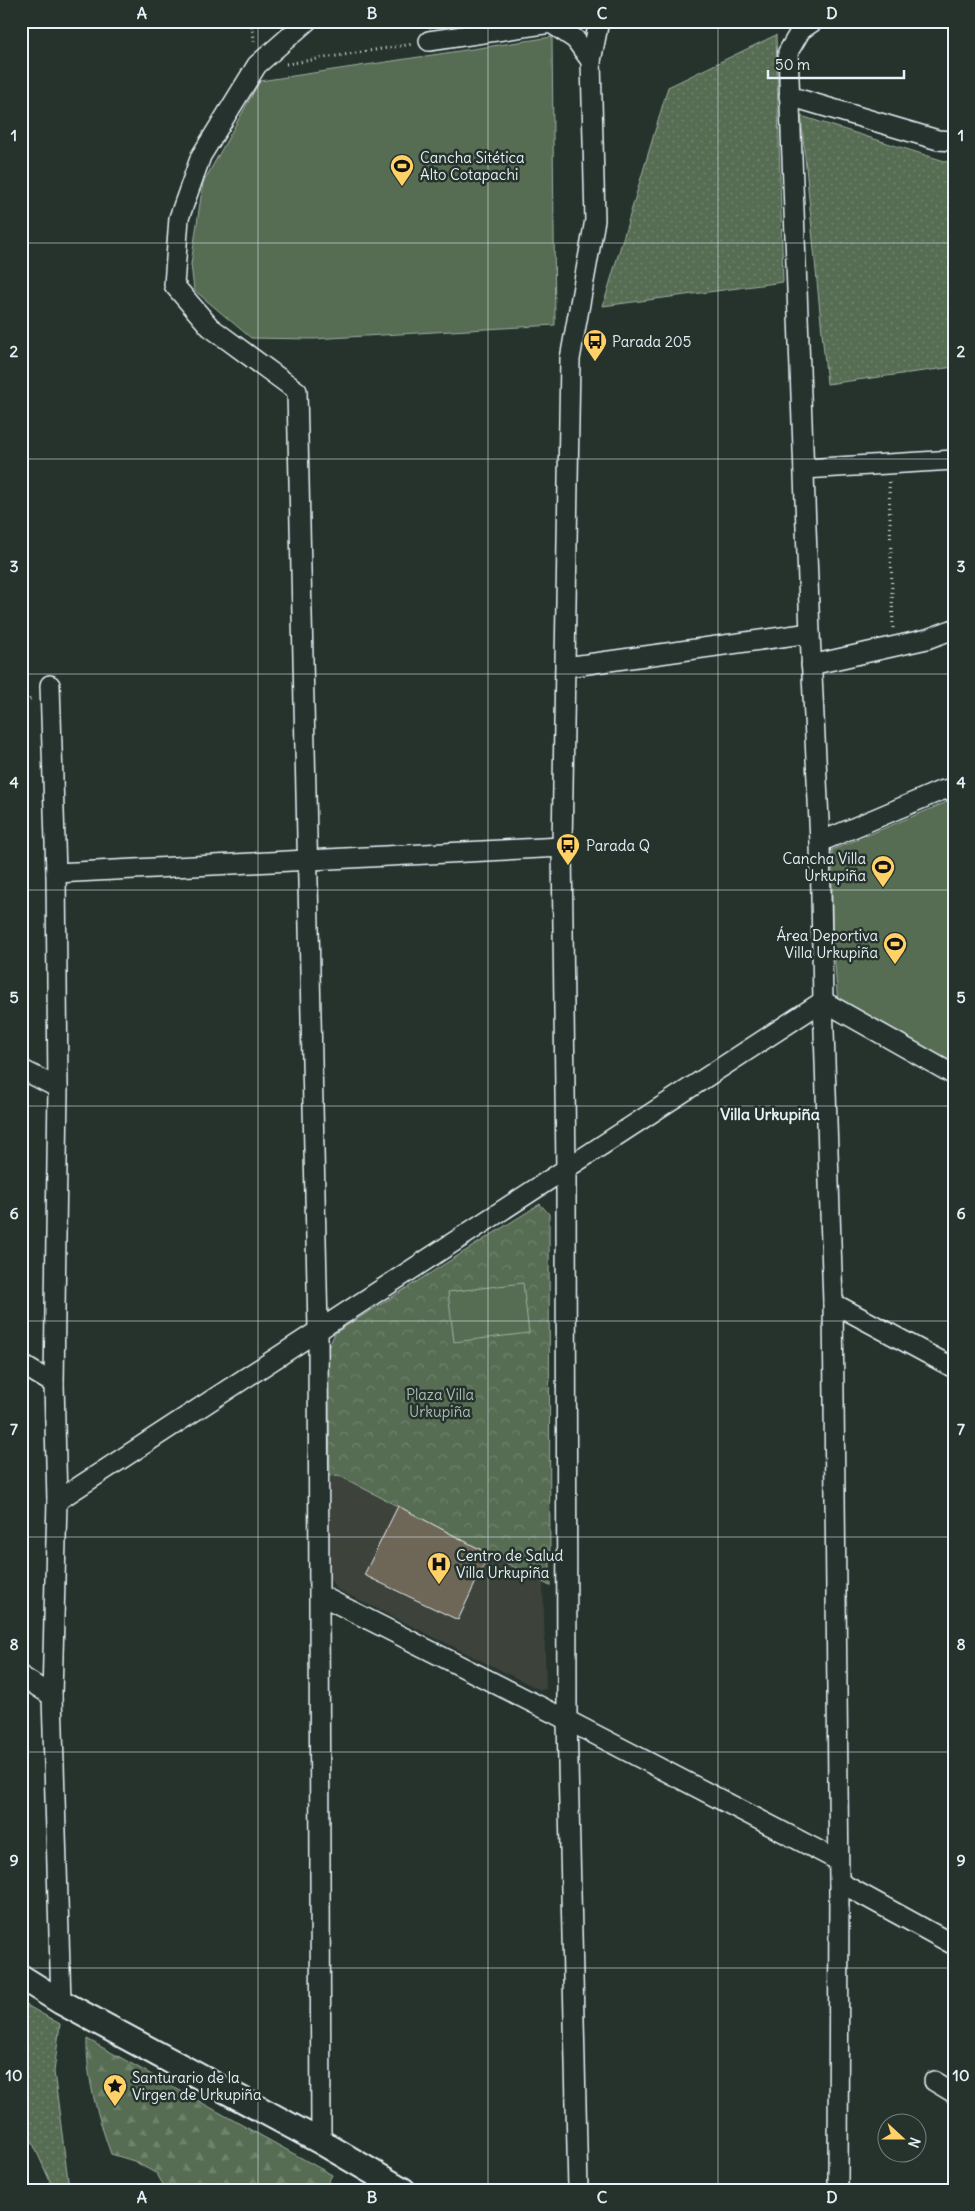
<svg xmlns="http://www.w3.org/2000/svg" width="975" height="2211" font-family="Delius,sans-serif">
<defs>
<pattern id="grass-dots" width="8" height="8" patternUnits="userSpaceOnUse" patternTransform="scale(1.25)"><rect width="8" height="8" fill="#566d52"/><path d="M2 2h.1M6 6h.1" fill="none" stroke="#6e826c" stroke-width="1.8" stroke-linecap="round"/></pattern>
<pattern id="forest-firs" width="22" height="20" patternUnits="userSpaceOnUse" patternTransform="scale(1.25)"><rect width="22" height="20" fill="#566d52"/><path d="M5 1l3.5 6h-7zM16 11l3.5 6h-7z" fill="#6e826c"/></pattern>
<pattern id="park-crowns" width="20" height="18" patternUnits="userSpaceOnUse" patternTransform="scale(1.25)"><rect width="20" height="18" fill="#566d52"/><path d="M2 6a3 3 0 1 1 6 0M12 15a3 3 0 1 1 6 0" fill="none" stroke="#6e826c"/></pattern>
</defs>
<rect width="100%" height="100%" fill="#26332d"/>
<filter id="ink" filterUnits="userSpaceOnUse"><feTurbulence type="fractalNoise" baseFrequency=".02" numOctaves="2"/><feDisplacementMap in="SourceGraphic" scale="10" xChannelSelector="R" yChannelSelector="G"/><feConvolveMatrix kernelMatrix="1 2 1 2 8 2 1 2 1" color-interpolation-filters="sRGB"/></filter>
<g filter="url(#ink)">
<path fill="#3c423a" d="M338,1475L543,1581L546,1689L540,1690L337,1589L328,1577L330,1476Z"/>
<g fill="url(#grass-dots)" stroke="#9fafa5">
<path d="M776,35L783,282L603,306L668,87Z"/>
<path d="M801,116L954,164V367L827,384Z"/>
<path d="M21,2002L60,2024L54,2072L68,2180L72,2190H54L21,2117Z"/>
</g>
<path fill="url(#forest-firs)" stroke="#9fafa5" d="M87,2039L332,2175L324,2190H166L157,2174L134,2161L111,2154C98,2117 86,2078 87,2039Z"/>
<path fill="url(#park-crowns)" stroke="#9fafa5" d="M540,1204L549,1214L550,1586L338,1475L330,1476L328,1348L335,1333Z"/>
<g fill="#566d52" stroke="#9fafa5">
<path d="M552,37L555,325L313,339L251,338L194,290L191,264L203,183L260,81Z"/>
<path d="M954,799V1068L838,1006L832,923V850Z"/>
<path d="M523,1283L529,1333L454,1342L448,1292Z"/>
</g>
<path fill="#6e6657" stroke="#e8f1f8" d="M398,1506L489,1554L458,1620L364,1575Z"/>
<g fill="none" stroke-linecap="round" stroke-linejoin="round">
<g stroke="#e8f1f8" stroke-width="22">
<g id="minor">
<path d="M307,21L257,65L201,156L179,218L174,285L210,327L297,391L318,1329L321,2142"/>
<path d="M814,21L801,30L788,52L810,633L820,842L823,1001L833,1303L839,1882L838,2190"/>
<path d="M429,41L551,23L575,39L591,61"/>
<path d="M789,96L938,140L954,141"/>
<path d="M804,469L954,460"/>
<path d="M811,665L927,639L954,629"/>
<path d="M566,667L810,633"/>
<path d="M50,685L56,873L58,1088L54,1384L57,1501L52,1696L61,2002"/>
<path d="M820,842L940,791L954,788"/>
<path d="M56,873L562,847"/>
<path d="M823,1001L954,1075"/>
<path d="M21,1069L58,1088"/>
<path d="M833,1303L954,1368"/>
<path d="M21,1364L54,1384"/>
<path d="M57,1501C312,1333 569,1169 823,1001"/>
<path d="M320,1595L567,1720L837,1860"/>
<path d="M21,1676L52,1696"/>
<path d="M839,1882L954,1945"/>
<path d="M934,2081L954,2093"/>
<path d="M578,2190L567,1720L566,1170L562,847L570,359L595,220L591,61L599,21"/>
</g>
</g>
<g stroke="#e8f1f8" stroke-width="28">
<path id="major" d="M21,1977L61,2002L321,2142L403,2190"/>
</g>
<g stroke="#e8f1f8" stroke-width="3" stroke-dasharray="1 4" stroke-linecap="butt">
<path d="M251,21L255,44"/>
<path d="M286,64L413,44"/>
<path d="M889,482L893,628"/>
<path d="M21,705L33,697"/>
</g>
<use href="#minor" stroke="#26332d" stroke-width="19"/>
<use href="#major" stroke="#26332d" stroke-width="24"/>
</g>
</g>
<path fill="none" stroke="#e8f1f8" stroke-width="1" stroke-opacity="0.55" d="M258,21V2190M488,21V2190M718,21V2190M21,243H954M21,459H954M21,674H954M21,890H954M21,1106H954M21,1321H954M21,1537H954M21,1752H954M21,1968H954"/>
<defs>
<g id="stadium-pin" transform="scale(1.25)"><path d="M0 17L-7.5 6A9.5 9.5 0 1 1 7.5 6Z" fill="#ffd166" stroke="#26332d"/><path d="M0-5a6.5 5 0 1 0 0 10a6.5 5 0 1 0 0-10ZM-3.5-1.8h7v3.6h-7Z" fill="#111"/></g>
<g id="bus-pin" transform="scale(1.25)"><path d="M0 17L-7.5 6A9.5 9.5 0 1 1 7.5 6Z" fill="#ffd166" stroke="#26332d"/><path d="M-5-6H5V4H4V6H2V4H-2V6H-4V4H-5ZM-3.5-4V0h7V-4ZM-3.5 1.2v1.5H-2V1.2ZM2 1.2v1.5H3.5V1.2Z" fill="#111"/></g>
<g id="hospital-pin" transform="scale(1.25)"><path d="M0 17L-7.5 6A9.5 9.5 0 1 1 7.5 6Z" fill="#ffd166" stroke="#26332d"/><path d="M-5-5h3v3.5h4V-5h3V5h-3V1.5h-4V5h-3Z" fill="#111"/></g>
<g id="sight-pin" transform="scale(1.25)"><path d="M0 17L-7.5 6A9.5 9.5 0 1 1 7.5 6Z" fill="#ffd166" stroke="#26332d"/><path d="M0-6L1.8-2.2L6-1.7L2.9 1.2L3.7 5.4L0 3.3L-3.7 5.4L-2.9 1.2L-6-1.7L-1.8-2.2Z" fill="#111"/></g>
</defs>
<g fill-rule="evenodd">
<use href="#stadium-pin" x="402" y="166"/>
<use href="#bus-pin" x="595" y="341"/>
<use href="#bus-pin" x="568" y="845"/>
<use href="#stadium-pin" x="883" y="867"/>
<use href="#stadium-pin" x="895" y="944"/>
<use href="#hospital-pin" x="439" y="1564"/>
<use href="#sight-pin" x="115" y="2086"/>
</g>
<g text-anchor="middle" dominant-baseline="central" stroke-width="5" stroke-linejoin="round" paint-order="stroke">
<g font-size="15" fill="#e8f1f8" stroke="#26332d" text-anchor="start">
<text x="420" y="157">Cancha Sitética<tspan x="420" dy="17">Alto Cotapachi</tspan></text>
<text x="612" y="341">Parada 205</text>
<text x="586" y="845">Parada Q</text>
<text x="866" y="858" text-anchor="end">Cancha Villa<tspan x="866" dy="17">Urkupiña</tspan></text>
<text x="878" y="935" text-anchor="end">Área Deportiva<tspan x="878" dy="17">Villa Urkupiña</tspan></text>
<text x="456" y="1555">Centro de Salud<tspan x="456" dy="17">Villa Urkupiña</tspan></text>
<text x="132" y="2077">Santurario de la<tspan x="132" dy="17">Virgen de Urkupiña</tspan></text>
</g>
<g font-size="15" fill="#aebcb6" stroke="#26332d">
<text x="440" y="1394">Plaza Villa<tspan x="440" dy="17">Urkupiña</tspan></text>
</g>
<g font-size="16" font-weight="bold" fill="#e8f1f8" stroke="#26332d">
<text x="770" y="1114">Villa Urkupiña</text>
</g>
</g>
<rect width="975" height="2211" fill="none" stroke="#26332d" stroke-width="55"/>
<g transform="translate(902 2138) rotate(111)"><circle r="24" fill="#26332d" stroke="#747f7e"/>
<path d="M0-4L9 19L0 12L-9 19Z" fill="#ffd166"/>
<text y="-8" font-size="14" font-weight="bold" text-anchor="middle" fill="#e8f1f8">N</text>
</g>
<path d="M768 70v8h136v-8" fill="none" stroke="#e8f1f8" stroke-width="2.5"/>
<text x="775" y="70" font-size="15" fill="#e8f1f8" stroke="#26332d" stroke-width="4" paint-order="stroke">50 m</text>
<rect x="28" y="28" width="920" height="2156" fill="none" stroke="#e8f1f8" stroke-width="2"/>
<g font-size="16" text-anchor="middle" font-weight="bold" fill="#e8f1f8">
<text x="142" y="19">A</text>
<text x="372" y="19">B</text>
<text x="602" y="19">C</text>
<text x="832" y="19">D</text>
<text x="14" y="141">1</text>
<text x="961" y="141">1</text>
<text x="14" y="357">2</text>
<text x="961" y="357">2</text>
<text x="14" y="572">3</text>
<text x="961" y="572">3</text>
<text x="14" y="788">4</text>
<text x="961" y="788">4</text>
<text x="14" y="1003">5</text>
<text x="961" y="1003">5</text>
<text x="14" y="1219">6</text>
<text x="961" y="1219">6</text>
<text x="14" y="1435">7</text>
<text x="961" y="1435">7</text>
<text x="14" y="1650">8</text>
<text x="961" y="1650">8</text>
<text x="14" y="1866">9</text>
<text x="961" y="1866">9</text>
<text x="14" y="2081">10</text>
<text x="961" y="2081">10</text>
<text x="142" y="2203">A</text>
<text x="372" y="2203">B</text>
<text x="602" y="2203">C</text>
<text x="832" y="2203">D</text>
</g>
</svg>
